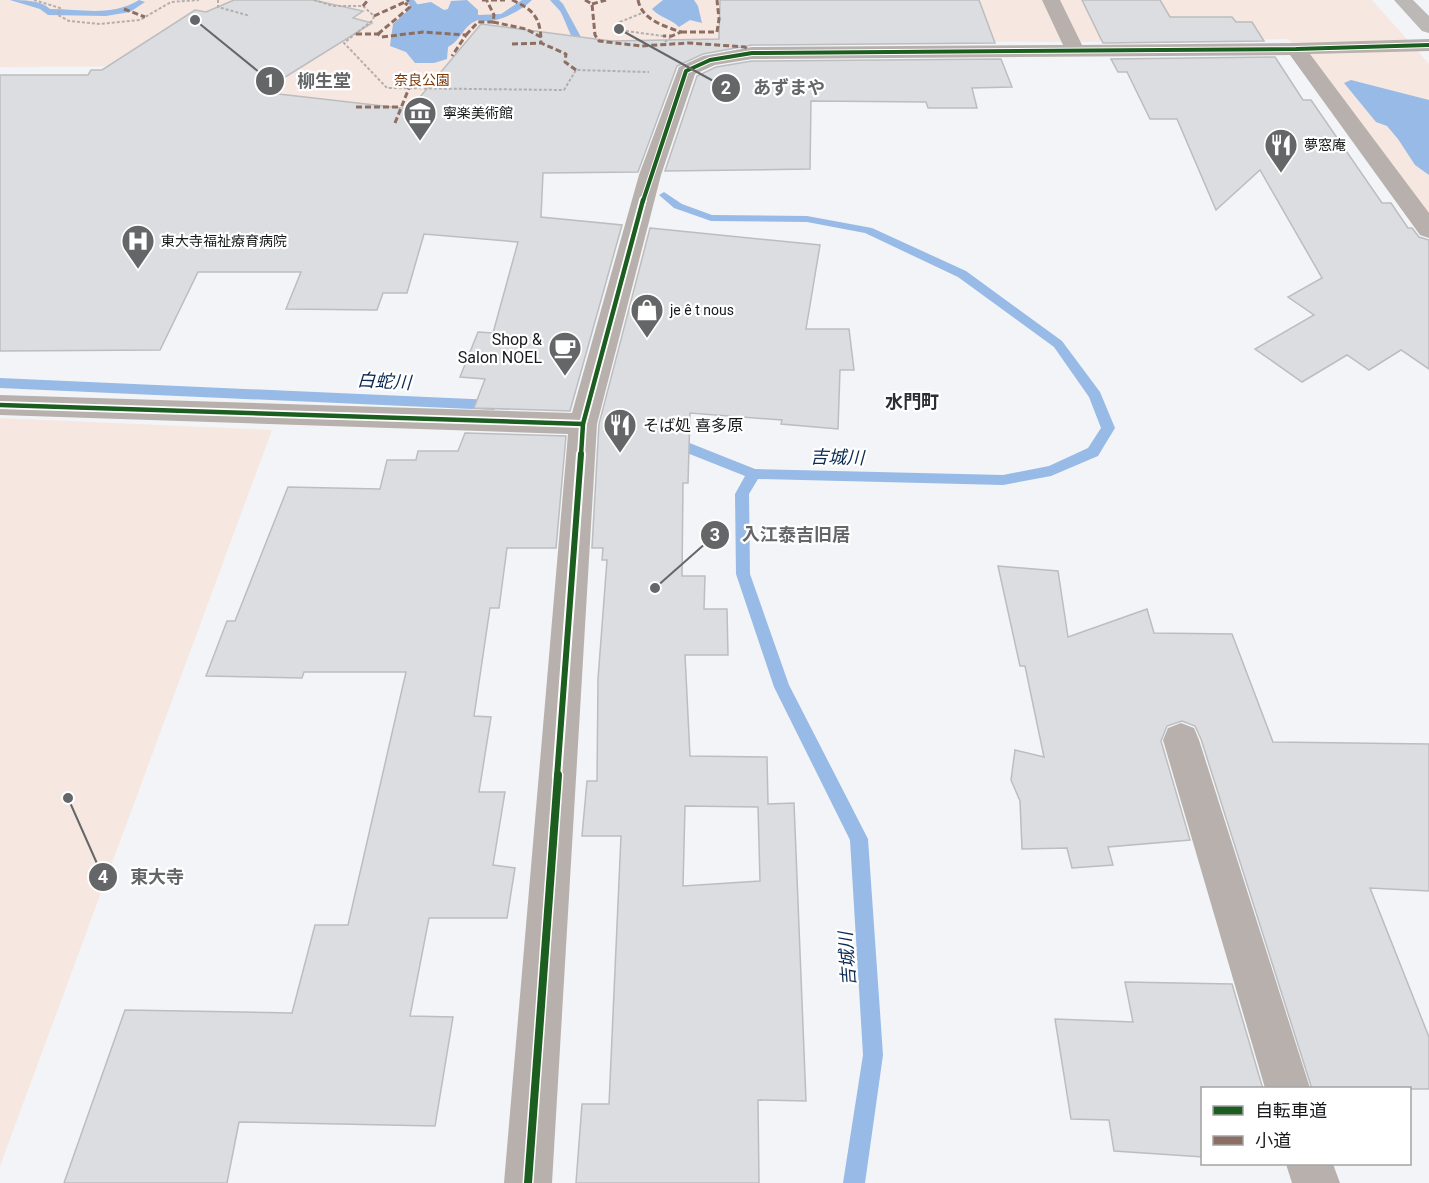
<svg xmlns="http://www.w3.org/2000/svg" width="1429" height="1183" font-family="Roboto,'Noto Sans JP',sans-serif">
<rect width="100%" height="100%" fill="#f2f4f7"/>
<g fill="#f6e7e0">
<path d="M0,0H1372L1429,64V216L1317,67L1288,39L1064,42L749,40L672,47L480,168L164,108L191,66L0,67Z"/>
<path d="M0,418L272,430L0,1166Z"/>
</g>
<g fill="#98bae7">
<path d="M467,0L478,10V20C462,26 462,40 448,47L447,59L434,63H415L406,52L390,46L393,24L414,5L431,2L444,10L448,9L451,1Z"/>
<path d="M663,0H694L698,6L702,23L690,20L679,27C670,18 660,18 652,9Z"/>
<path d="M1351,80L1429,100V175L1415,165L1398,139L1387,126L1376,122L1344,83Z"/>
</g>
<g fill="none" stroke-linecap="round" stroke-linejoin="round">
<g fill="#98bae7" fill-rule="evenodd">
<path d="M10,0C23,0 41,0 50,9C82,9 111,17 139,0L145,2L130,12L106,16L48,15L40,9Z"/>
<path d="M405,0H414L418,5L411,7Z"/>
<path d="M522,0H532C520,12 490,28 474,18L478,15L501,14Z"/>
<path d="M550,0H559L563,4L582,39L593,50L592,52C573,53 568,24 560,11C557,7 553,4 550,0Z"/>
<path d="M664,192L682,204L712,215L807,216L872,228L966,271L1062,341L1100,392L1115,428L1098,456L1051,476L1003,485L758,479L749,494L750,574L789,685L868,839L883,1055L865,1183H843L863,1055L850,840L774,687L736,574L735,494L745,476L667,445L665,441L672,436L755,469L1003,475L1049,466L1088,448L1101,428L1089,397L1054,347L958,277L865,233L807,222L711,221L674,208L659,195Z"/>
<path d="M0,378L494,400L500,405L494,410L0,388Z"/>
</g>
</g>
<g fill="#dbdde0" stroke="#bcbdbf" stroke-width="1.5" fill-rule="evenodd">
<path d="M234,0H313L363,11L353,18L372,23L261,92L410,109L481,24L611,41L719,39L720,0H979L995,43L752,45L703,54L677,66L638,172L543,173L541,217L622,225L570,411L474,408L485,379L460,377L478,332L493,333L518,242L424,234L407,293H383L377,310L286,309L301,272H198L160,350L0,351V75H88L91,70H102L195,10L206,12Z"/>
<path d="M1082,0H1160L1170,17H1232L1236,22H1252L1264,41L1103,43Z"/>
<path d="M1275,57L1303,100H1311L1382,203H1391L1408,228H1412L1419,237L1429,240V369L1401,350L1369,370L1347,355L1302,382L1255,349L1314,315L1288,297L1322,278L1260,170L1216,210L1177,119H1150L1127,72H1118L1111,59Z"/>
<path d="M1001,59L1012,87L972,88L977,108H928L926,102L811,101L810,169L665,171L697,76L716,67L752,61Z"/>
<path d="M650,228L820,245L806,329H849L854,370H840L838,429L781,424L782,420L690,413L688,483H683L682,576H705L704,609H727L728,655H685L690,756L767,757L768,804L794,803L806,1101L758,1100L759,1183H576L582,1104H609L621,836H582L587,781H597L598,679L607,560H602L603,548H592L599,424ZM685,806L758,807L760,881L683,886Z"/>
<path d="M465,433L566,436L556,548H507L499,608H490L474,716L491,717L479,792H505L493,865L515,868L507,918H429L410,1016L453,1017L435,1126L239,1122L227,1183H64L125,1010L292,1013L315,925H348L406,672H304L302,678L206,676L227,621H235L288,487L380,489L387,460H416L418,451H458Z"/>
<path d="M998,566L1058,571L1068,637L1147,609L1154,633L1232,634L1273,742L1429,744V891L1370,888L1429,1037V1089H1312L1201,739L1195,726L1182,721L1167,726L1161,741L1190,840L1108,847L1113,865L1072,868L1067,848L1022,849L1020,801L1011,780L1015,750L1044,757L1025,666H1020Z"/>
<path d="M1125,982L1232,984L1263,1089H1203V1157L1114,1151L1109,1120L1071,1119L1055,1019L1133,1022Z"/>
</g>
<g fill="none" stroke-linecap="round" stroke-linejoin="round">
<g stroke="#b4afad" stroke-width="2" stroke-dasharray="3 2" stroke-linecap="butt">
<path d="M34,0L60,8L58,15L69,21L100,24L140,20L171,2L199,0"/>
<path d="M218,0V7L250,16"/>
<path d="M314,0L333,6H363L374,16L373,20L344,43L387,88L564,90L576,70L649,72"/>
<path d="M619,27L620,22L642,13"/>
<path d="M626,31L663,36"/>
<path d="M665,42L672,36"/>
</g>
<g fill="#b8b0ac" fill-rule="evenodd">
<path d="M1042,0H1060L1082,45L1296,43L1429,39V51L1310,54L1429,213V238L1420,235L1290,55L752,59L715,65L695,74L661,175L597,424L552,1183H504L568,434L0,415V395L572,413L639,175L679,67L703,56L752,47L1063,45Z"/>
<path d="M1181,723L1194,728L1199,740L1310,1088H1265L1163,740L1168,728Z"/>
<path d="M1286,1164H1333L1340,1183H1292Z"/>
</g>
<path fill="#bcb8b6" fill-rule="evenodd" d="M1394,0H1413L1429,16V33L1422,31Z"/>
<g stroke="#8d6e63" stroke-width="3" stroke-dasharray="6 3" stroke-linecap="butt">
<path d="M482,0H505"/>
<path d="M512,0C534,10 541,18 541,43"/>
<path d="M585,0L592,4L595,35L599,41L641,46L689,43L745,47L748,50"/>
<path d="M638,0C642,20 664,26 681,32L672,36H663"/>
<path d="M592,4L606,0"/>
<path d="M363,6L368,0"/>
<path d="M124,9L145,17"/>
<path d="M374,16L409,0"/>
<path d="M493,22L526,29L541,37"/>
<path d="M681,32H717L719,19L717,0"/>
<path d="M356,34H378L382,37L423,32L466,35L452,56"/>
<path d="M378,34L410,7L405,3"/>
<path d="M466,35L478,22H493L494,15L487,1"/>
<path d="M512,44L541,43L566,54L565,62L576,70"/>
<path d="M356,107H401"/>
<path d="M395,123L409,88"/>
</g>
<g stroke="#fff" stroke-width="6">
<path id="cycleway-far3" d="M643,201L686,71L710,60L752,53L1296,49L1429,45"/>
</g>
<g stroke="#fff" stroke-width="8">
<g id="cycleway-far2">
<path d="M0,405L583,424"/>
<path d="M581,455L583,424L643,200"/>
</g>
</g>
<g stroke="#fff" stroke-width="10">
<path id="cycleway-far1" d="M557,777L581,454"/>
</g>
<g stroke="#fff" stroke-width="11">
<path id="cycleway" d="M528,1183L558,775"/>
</g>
<use href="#cycleway-far3" stroke="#1b5e20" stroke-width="4"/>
<use href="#cycleway-far2" stroke="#1b5e20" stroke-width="4.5"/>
<use href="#cycleway-far1" stroke="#1b5e20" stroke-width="6"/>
<use href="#cycleway" stroke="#1b5e20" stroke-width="8"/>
</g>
<defs>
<g id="museum-pin" transform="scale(1.725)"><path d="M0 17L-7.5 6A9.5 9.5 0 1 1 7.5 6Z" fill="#646668" stroke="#fff"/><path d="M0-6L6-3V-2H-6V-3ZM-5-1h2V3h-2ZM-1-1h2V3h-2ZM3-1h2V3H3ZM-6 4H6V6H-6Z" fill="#fff"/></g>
<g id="restaurant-pin" transform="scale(1.725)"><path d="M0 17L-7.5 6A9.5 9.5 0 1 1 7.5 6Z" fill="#646668" stroke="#fff"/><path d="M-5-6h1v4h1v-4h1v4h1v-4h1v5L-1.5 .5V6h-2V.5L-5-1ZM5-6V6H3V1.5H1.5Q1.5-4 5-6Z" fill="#fff"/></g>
<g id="hospital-pin" transform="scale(1.725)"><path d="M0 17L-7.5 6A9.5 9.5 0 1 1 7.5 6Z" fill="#646668" stroke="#fff"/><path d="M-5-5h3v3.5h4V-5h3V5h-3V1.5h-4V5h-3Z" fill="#fff"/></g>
<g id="shop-pin" transform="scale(1.725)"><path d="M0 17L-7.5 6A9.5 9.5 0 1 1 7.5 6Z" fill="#646668" stroke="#fff"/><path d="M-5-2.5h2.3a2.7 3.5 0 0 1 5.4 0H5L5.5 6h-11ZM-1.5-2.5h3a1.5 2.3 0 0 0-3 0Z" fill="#fff"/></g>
<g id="cafe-pin" transform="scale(1.725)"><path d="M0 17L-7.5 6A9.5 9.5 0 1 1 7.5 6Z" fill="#646668" stroke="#fff"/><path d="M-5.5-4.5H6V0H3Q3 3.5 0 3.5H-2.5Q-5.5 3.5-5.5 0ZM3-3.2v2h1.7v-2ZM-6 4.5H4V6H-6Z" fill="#fff"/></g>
</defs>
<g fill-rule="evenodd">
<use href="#museum-pin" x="420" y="113"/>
<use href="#restaurant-pin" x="1281" y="145"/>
<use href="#hospital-pin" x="138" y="241"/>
<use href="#shop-pin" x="647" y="310"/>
<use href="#cafe-pin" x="565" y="348"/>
<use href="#restaurant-pin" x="620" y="425"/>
</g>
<g text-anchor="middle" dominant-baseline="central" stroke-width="4.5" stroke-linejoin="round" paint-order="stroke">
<g font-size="14" fill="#7b3705" stroke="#fff">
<text x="422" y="80">奈良公園</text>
</g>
<g font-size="14" fill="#18191b" stroke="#fff" text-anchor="start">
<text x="443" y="113">寧楽美術館</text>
<text x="1304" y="145">夢窓庵</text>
<text x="161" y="241">東大寺福祉療育病院</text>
<text x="670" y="310">je ê t nous</text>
</g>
<g font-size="16" fill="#18191b" stroke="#fff" text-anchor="end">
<text x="542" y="339">Shop &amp;<tspan x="542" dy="18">Salon NOEL</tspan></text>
<text x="643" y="425" text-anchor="start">そば処 喜多原</text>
</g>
<g font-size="18" font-style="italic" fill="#0b2b53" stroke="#fff">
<text transform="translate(384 381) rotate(3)">白蛇川</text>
<text transform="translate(837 457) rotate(1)">吉城川</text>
<text transform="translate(847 959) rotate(-94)">吉城川</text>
</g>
<g font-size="18" font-weight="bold" fill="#2b2e33" stroke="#fff">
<text x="912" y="401">水門町</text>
</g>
</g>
<path fill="none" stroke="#646668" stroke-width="2" d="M195 20L270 81M619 29L726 88M655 588L715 535M68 798L103 877"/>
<g fill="#646668" stroke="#fff" stroke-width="2">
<circle cx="195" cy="20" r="6"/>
<circle cx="619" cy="29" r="6"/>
<circle cx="655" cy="588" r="6"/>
<circle cx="68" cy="798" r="6"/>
<circle cx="270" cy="81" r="15"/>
<circle cx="726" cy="88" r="15"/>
<circle cx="715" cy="535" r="15"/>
<circle cx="103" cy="877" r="15"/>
</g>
<g font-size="18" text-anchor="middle" font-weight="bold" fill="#fff">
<text x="270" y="87">1</text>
<text x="726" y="94">2</text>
<text x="715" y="541">3</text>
<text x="103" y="883">4</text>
</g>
<g font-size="18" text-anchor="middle" font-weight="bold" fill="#646668" stroke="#fff" stroke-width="4.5" stroke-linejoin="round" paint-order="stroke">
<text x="324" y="87">柳生堂</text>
<text x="789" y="94">あずまや</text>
<text x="796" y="541">入江泰吉旧居</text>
<text x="157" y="883">東大寺</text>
</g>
<rect x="1201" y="1087" width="210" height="78" fill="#ffffff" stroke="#a3a3a4" stroke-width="1.5"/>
<rect x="1213" y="1106" width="30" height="9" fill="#1b5e20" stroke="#a3a3a4" stroke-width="1.5"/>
<text x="1255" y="1117" font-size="18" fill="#18191b">自転車道</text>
<rect x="1213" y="1136" width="30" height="9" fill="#8d6e63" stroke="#a3a3a4" stroke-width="1.5"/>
<text x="1255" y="1147" font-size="18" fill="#18191b">小道</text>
</svg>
